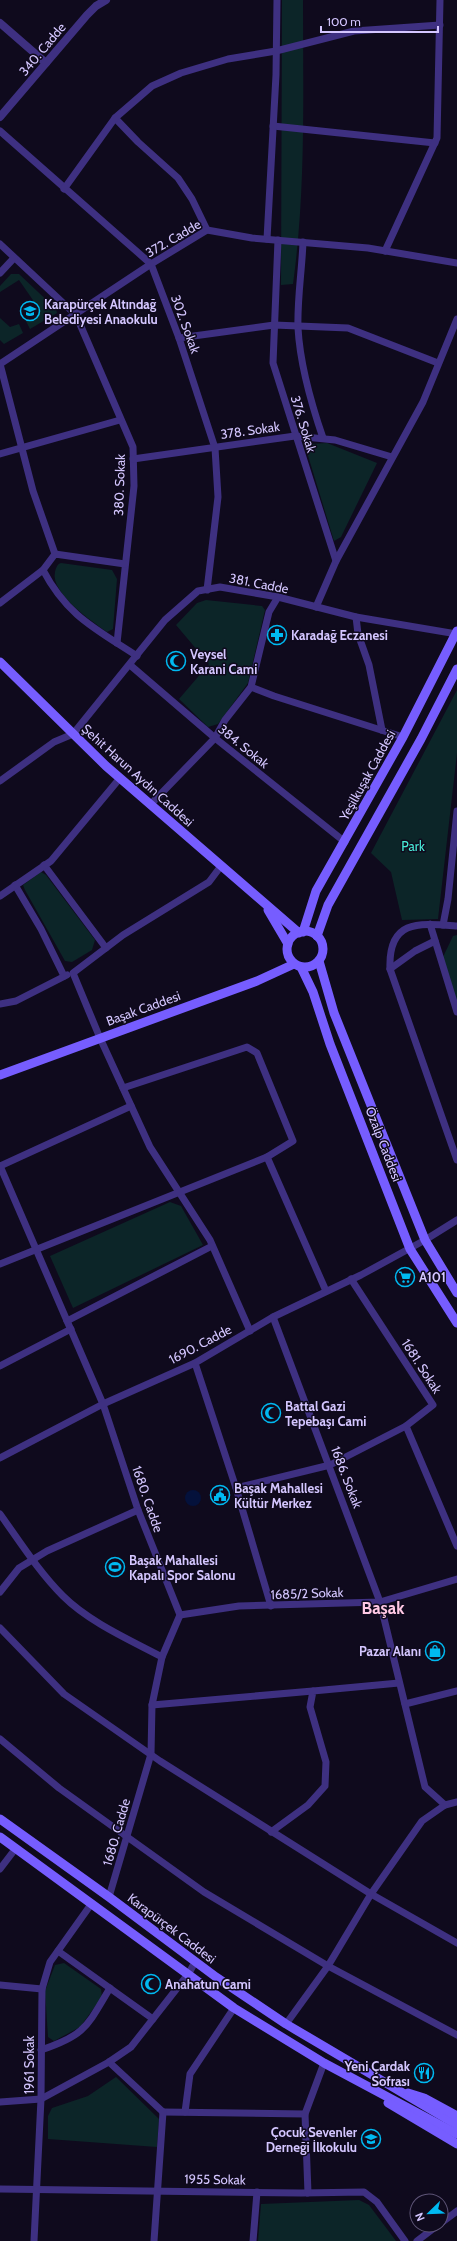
<svg xmlns="http://www.w3.org/2000/svg" width="457" height="2241" font-family="Cabin,sans-serif">
<rect width="100%" height="100%" fill="#0f0a1d"/>
<g fill="#0c2528">
<path d="M282,0H303C303,95 306,190 293,284L281,285Z"/>
<path d="M11,274H19L56,309L57,313L30,329L25,319L29,318L26,310L35,303L19,280L0,292V286Z"/>
<path d="M0,318L10,327L19,324L23,333L4,344L0,340Z"/>
<path d="M327,443L377,463L341,537L334,541L306,449L310,444Z"/>
<path d="M61,563L112,570L117,579L113,629L107,632C93,622 50,593 55,572C56,568 57,564 61,563Z"/>
<path d="M206,600L262,606L265,610L248,683L218,724L208,727L179,699L209,664L176,625L197,603Z"/>
<path d="M457,690V753L438,919L402,920L391,872L371,853Z"/>
<path d="M41,872L46,875L95,940L92,950L72,962L65,961L25,890L23,885Z"/>
<path d="M457,935V1003L443,957L453,936Z"/>
<path d="M170,1202L181,1206L203,1245L73,1308L50,1256Z"/>
<path d="M64,1963L101,1989L102,1997L80,2027L54,2041L48,2037L45,1991L55,1965Z"/>
<path d="M116,2077L159,2119L157,2147L48,2139V2116L52,2108L88,2096Z"/>
<path d="M359,2200L369,2205L396,2241H258L261,2204Z"/>
</g>
<circle fill="#04113b" cx="193" cy="1498" r="8"/>
<g fill="none" stroke-linecap="round" stroke-linejoin="round">
<g stroke="#3e3081" stroke-width="7">
<path d="M115,118L138,142L178,178L192,199L207,230"/>
<path d="M273,126L435,143"/>
<path d="M0,131L151,264L179,338L215,448L218,497L207,590"/>
<path d="M64,189L115,118L152,86L181,73L228,59L276,51L354,31L440,25"/>
<path d="M267,239L276,75L277,0"/>
<path d="M278,240L273,363L336,561L316,607"/>
<path d="M303,242C302,270 297,300 298,328C300,365 311,403 323,438"/>
<path d="M0,244L76,315L133,447L134,486L117,643"/>
<path d="M385,251L437,138L440,0"/>
<path d="M0,273L14,258"/>
<path d="M179,338L274,325L348,328L438,363"/>
<path d="M0,364L151,264L207,230L252,238L368,248L457,263"/>
<path d="M0,364L33,491L55,554"/>
<path d="M0,454L120,420"/>
<path d="M133,459L295,436L335,440L392,457"/>
<path d="M336,561L423,402L457,319"/>
<path d="M43,570C67,616 96,629 137,656"/>
<path d="M0,603L43,570L55,554L125,564"/>
<path d="M356,617L358,634L369,665L382,730"/>
<path d="M130,665L215,738L345,842"/>
<path d="M251,687L274,696L403,737"/>
<path d="M0,781L54,742L73,734L165,620L198,591L220,587L278,597L356,617L457,634"/>
<path d="M150,805L215,738L225,720L251,687L269,612L278,597"/>
<path d="M44,865L106,948"/>
<path d="M221,866L209,882L123,935L73,973L100,1038L150,1147L210,1240L250,1331"/>
<path d="M15,885L41,929L64,976"/>
<path d="M0,896L51,861L120,778"/>
<path d="M430,924L457,1012"/>
<path d="M443,925L448,899L457,811"/>
<path d="M457,926C419,923 388,919 390,969L457,1160"/>
<path d="M390,969L415,951L435,941"/>
<path d="M0,1004L16,1001L67,975"/>
<path d="M267,1157L326,1291"/>
<path d="M0,1166L103,1404L138,1510L180,1615L162,1657L152,1705L151,1754L109,1897"/>
<path d="M0,1166L131,1106"/>
<path d="M0,1264L267,1157L293,1141L257,1053L247,1047L123,1088"/>
<path d="M273,1317L380,1602L425,1787L445,1805L457,1802"/>
<path d="M67,1321L212,1246"/>
<path d="M195,1363L236,1488L271,1606"/>
<path d="M0,1366L71,1329"/>
<path d="M406,1426L457,1546"/>
<path d="M0,1458L103,1404L195,1363L273,1317L361,1275L425,1240L457,1220"/>
<path d="M236,1488L330,1465L406,1426L433,1405L351,1279"/>
<path d="M0,1514C20,1542 39,1572 63,1596C89,1622 130,1640 162,1657"/>
<path d="M0,1592L19,1568L47,1551L138,1510"/>
<path d="M180,1615L239,1606L380,1602L457,1579"/>
<path d="M0,1628L64,1694L160,1761L371,1894L457,1943"/>
<path d="M405,1704L457,1691"/>
<path d="M152,1705L313,1691"/>
<path d="M0,1739L59,1788L204,1892L328,1966L457,2035"/>
<path d="M271,1832L308,1805L325,1786L326,1762L310,1707L313,1691L399,1683"/>
<path d="M0,1869L16,1848"/>
<path d="M58,1951L153,2019"/>
<path d="M0,1985L42,1989"/>
<path d="M286,2024L328,1966L371,1894L422,1821L445,1805"/>
<path d="M41,2050C86,2035 87,2026 110,1988"/>
<path d="M109,2062L163,2112"/>
<path d="M0,2102L41,2099L109,2062L131,2047L189,1973L195,1962"/>
<path d="M163,2112L305,2114"/>
<path d="M185,2112L190,2074L234,2008"/>
<path d="M0,2189L301,2193L364,2192L377,2202L405,2241"/>
<path d="M308,2193L305,2114L324,2063"/>
<path d="M441,2223L457,2211"/>
<path d="M34,2241L41,2099L42,1989L50,1962L92,1903"/>
<path d="M154,2241L163,2112"/>
<path d="M253,2241L257,2192"/>
<path d="M417,2241L438,2225"/>
</g>
<g stroke="#3e3081" stroke-width="8">
<path d="M0,23L46,63"/>
<path d="M0,117L87,15L96,6L106,0"/>
</g>
<g stroke="#765dff" stroke-width="9">
<path d="M0,662L106,766L299,933"/>
<path d="M268,910L288,944"/>
<circle cx="305" cy="949" r="18"/>
<path d="M303,932L316,891L403,737L457,631"/>
<path d="M317,936L328,905L421,739L457,669"/>
<path d="M319,961L334,1013L425,1240L457,1293"/>
<path d="M301,967L313,992L330,1044L410,1249L457,1323"/>
<path d="M0,1075L257,981L294,964"/>
<path d="M0,1819L109,1897L216,1977L286,2024L457,2125"/>
<path d="M0,1837L234,2008L324,2063L457,2134"/>
<path d="M408,2093L424,2098L457,2116"/>
<path d="M388,2103L457,2144"/>
</g>
</g>
<defs>
<g id="school-ring" transform="scale(1)"><circle r="9.5" fill="#0f0a1d" stroke="#00b9f1" stroke-width="1.5"/><path d="M0-5L7-2L0 1L-7-2ZM-4 1L0 2.5L4 1V4Q0 6-4 4Z" fill="#00b9f1"/></g>
<g id="pharmacy-ring" transform="scale(1)"><circle r="9.5" fill="#0f0a1d" stroke="#00b9f1" stroke-width="1.5"/><path d="M-2-6h4v4h4v4h-4v4h-4v-4h-4v-4h4Z" fill="#00b9f1"/></g>
<g id="mosque-ring" transform="scale(1)"><circle r="9.5" fill="#0f0a1d" stroke="#00b9f1" stroke-width="1.5"/><path d="M3.5-4.9A6 6 0 1 0 3.5 4.9A5 5 0 1 1 3.5-4.9Z" fill="#00b9f1"/></g>
<g id="supermarket-ring" transform="scale(1)"><circle r="9.5" fill="#0f0a1d" stroke="#00b9f1" stroke-width="1.5"/><path d="M-6-5.5h2.5l.6 2H6L4.5 2H-2.5L-4.4-4H-6ZM-1.5 3.2a1.3 1.3 0 1 0 .1 0ZM3 3.2a1.3 1.3 0 1 0 .1 0Z" fill="#00b9f1"/></g>
<g id="civic-ring" transform="scale(1)"><circle r="9.5" fill="#0f0a1d" stroke="#00b9f1" stroke-width="1.5"/><path d="M-.6-6.5H3V-4.5H.6V-3L4-1V1h2V6H-6V1h2V-1L-.6-3ZM-1.2 2.5V6h2.4V2.5Z" fill="#00b9f1"/></g>
<g id="stadium-ring" transform="scale(1)"><circle r="9.5" fill="#0f0a1d" stroke="#00b9f1" stroke-width="1.5"/><path d="M0-5a6.5 5 0 1 0 0 10a6.5 5 0 1 0 0-10ZM-3.5-1.8h7v3.6h-7Z" fill="#00b9f1"/></g>
<g id="shop-ring" transform="scale(1)"><circle r="9.5" fill="#0f0a1d" stroke="#00b9f1" stroke-width="1.5"/><path d="M-5-2.5h2.3a2.7 3.5 0 0 1 5.4 0H5L5.5 6h-11ZM-1.5-2.5h3a1.5 2.3 0 0 0-3 0Z" fill="#00b9f1"/></g>
<g id="restaurant-ring" transform="scale(1)"><circle r="9.5" fill="#0f0a1d" stroke="#00b9f1" stroke-width="1.5"/><path d="M-5-6h1v4h1v-4h1v4h1v-4h1v5L-1.5 .5V6h-2V.5L-5-1ZM5-6V6H3V1.5H1.5Q1.5-4 5-6Z" fill="#00b9f1"/></g>
</defs>
<g fill-rule="evenodd">
<use href="#school-ring" x="30" y="311"/>
<use href="#pharmacy-ring" x="277" y="635"/>
<use href="#mosque-ring" x="176" y="661"/>
<use href="#supermarket-ring" x="405" y="1277"/>
<use href="#mosque-ring" x="271" y="1413"/>
<use href="#civic-ring" x="220" y="1495"/>
<use href="#stadium-ring" x="115" y="1567"/>
<use href="#shop-ring" x="435" y="1651"/>
<use href="#mosque-ring" x="151" y="1984"/>
<use href="#restaurant-ring" x="424" y="2073"/>
<use href="#school-ring" x="371" y="2139"/>
</g>
<g text-anchor="middle" dominant-baseline="central" stroke-width="3" stroke-linejoin="round" paint-order="stroke">
<g font-size="13" fill="#d4c6ff" stroke="#0f0a1d">
<text transform="translate(42 49) rotate(-50)">340. Cadde</text>
<text transform="translate(173 238) rotate(-30)">372. Cadde</text>
<text transform="translate(186 324) rotate(70)">302. Sokak</text>
<text transform="translate(304 424) rotate(73)">376. Sokak</text>
<text transform="translate(250 430) rotate(-8)">378. Sokak</text>
<text transform="translate(119 485) rotate(-88)">380. Sokak</text>
<text transform="translate(259 583) rotate(11)">381. Cadde</text>
<text transform="translate(244 746) rotate(39)">384. Sokak</text>
<text transform="translate(138 775) rotate(42)">Şehit Harun Aydın Caddesi</text>
<text transform="translate(367 775) rotate(-61)">Yeşilkuşak Caddesi</text>
<text transform="translate(143 1008) rotate(-20)">Başak Caddesi</text>
<text transform="translate(384 1144) rotate(69)">Özalp Caddesi</text>
<text transform="translate(200 1344) rotate(-28)">1690. Cadde</text>
<text transform="translate(422 1366) rotate(57)">1681. Sokak</text>
<text transform="translate(347 1477) rotate(69)">1686. Sokak</text>
<text transform="translate(148 1499) rotate(71)">1680. Cadde</text>
<text transform="translate(307 1593) rotate(-2)">1685/2 Sokak</text>
<text transform="translate(116 1832) rotate(-74)">1680. Cadde</text>
<text transform="translate(172 1928) rotate(37)">Karapürçek Caddesi</text>
<text transform="translate(29 2065) rotate(-90)">1961 Sokak</text>
<text transform="translate(215 2179) rotate(1)">1955 Sokak</text>
</g>
<g font-size="13" font-weight="bold" fill="#d4c6ff" stroke="#0f0a1d" text-anchor="start">
<text x="44" y="304">Karapürçek Altındağ<tspan x="44" dy="15">Belediyesi Anaokulu</tspan></text>
<text x="291" y="635">Karadağ Eczanesi</text>
<text x="190" y="654">Veysel<tspan x="190" dy="15">Karani Cami</tspan></text>
<text x="419" y="1277">A101</text>
<text x="285" y="1406">Battal Gazi<tspan x="285" dy="15">Tepebaşı Cami</tspan></text>
<text x="234" y="1488">Başak Mahallesi<tspan x="234" dy="15">Kültür Merkez</tspan></text>
<text x="129" y="1560">Başak Mahallesi<tspan x="129" dy="15">Kapalı Spor Salonu</tspan></text>
<text x="421" y="1651" text-anchor="end">Pazar Alanı</text>
<text x="165" y="1984">Anahatun Cami</text>
<text x="410" y="2066" text-anchor="end">Yeni Çardak<tspan x="410" dy="15">Sofrası</tspan></text>
<text x="357" y="2132" text-anchor="end">Çocuk Sevenler<tspan x="357" dy="15">Derneği İlkokulu</tspan></text>
</g>
<g font-size="13" fill="#48e9d6" stroke="#0f0a1d">
<text x="413" y="846">Park</text>
</g>
<g font-size="17" font-weight="bold" fill="#ffc8e4" stroke="#0f0a1d">
<text x="383" y="1608">Başak</text>
</g>
</g>
<g transform="translate(429 2213) rotate(247)"><circle r="19" fill="#0f0a1d" stroke="#5e5577"/>
<path d="M0-3L7 15L0 10L-7 15Z" fill="#00b9f1"/>
<text y="-6" font-size="11" font-weight="bold" text-anchor="middle" fill="#d4c6ff">N</text>
</g>
<path d="M321 26v6h117v-6" fill="none" stroke="#d4c6ff" stroke-width="2"/>
<text x="327" y="26" font-size="12" fill="#d4c6ff" stroke="#0f0a1d" stroke-width="3" paint-order="stroke">100 m</text>
</svg>
